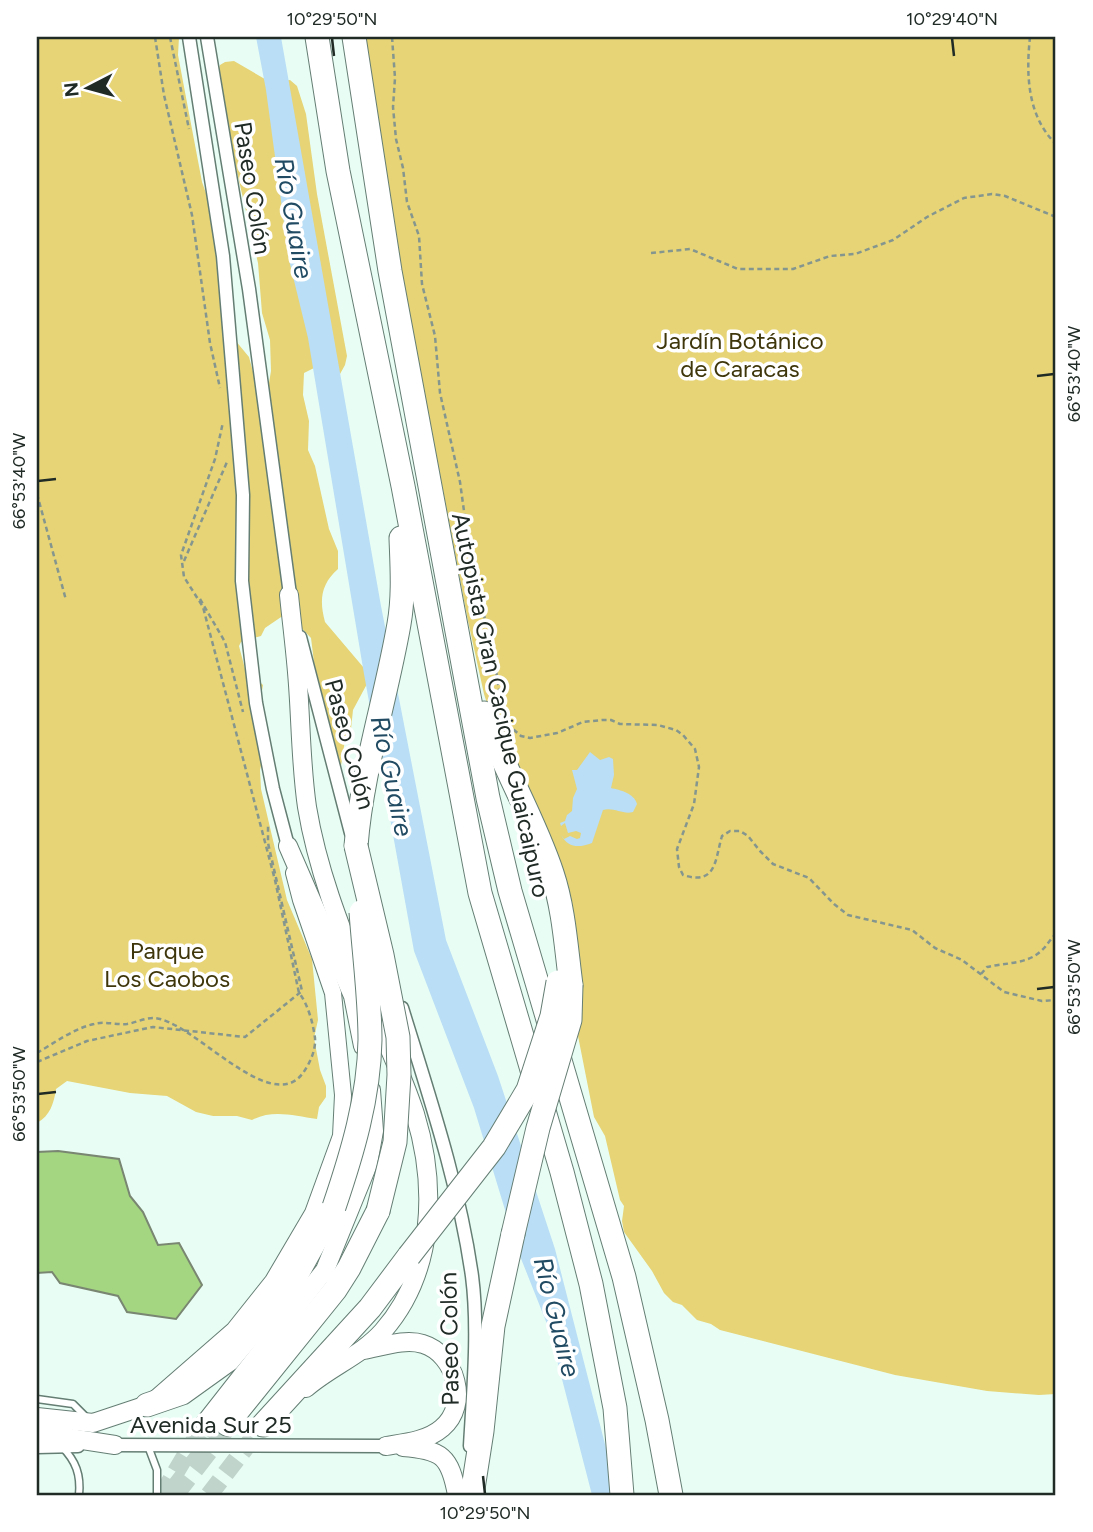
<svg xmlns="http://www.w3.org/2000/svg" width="1093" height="1532" font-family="Figtree,sans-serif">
<rect width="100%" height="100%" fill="#e8fef5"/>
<g fill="#e6d476">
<path d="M37,37H179L178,55L202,182L212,210L223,312L235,340L249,357L256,383L265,386L269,383L271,371L270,340L262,313L258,263L221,103L218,72L220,65L225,62L234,61L270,82L290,80L297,86L306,114L317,194L347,356L345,365L340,374L331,373L316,367L304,373L303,395L309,421L308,450L315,466L329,529L338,551V569C321,584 319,600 325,622L364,668L368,682L353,710L351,729L345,740L341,766L337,768L319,702L311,638L287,613L265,628L261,636L241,642L239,646L245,669L263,685C258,717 247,716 265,748L260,770L261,789L287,900L312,959L318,1020L314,1038L320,1070L326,1086V1097L319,1107L317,1119C294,1116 273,1109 252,1120L237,1116H213L196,1112L167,1096L130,1093L67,1081L56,1089C54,1103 50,1116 37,1123Z"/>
<path d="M362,37H1056V1394L1039,1395L987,1391L895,1375L720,1330L711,1324L697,1320L682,1305L673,1302L664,1293L652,1271L624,1232L622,1221L624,1206L620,1200L605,1136L594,1117L578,1036L575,1005L579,993L484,694L468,621L403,281Z"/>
</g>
<g fill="#badef5">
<path d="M256,37H281L381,606L446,940L498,1076L555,1249L618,1495H592L549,1329L516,1246L474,1108L414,951L364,674L308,338L289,260L266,90Z"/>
<path d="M590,752L600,760L609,757L613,759L614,775L611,788C620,790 634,793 637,804L633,812C623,815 614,807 603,810L592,843C579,848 568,848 561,835L564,839L570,836L577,839L580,838L581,833L576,831L568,833L565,823L561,826L560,823L565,821L567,815L572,811L573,798L577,789L572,770H577Z"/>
</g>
<path fill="#a4d581" stroke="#798671" stroke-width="2" d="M58,1151L119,1159L130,1196L143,1212L158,1245L179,1243L202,1285L176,1319L127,1312L118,1296L60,1283L52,1272L37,1273V1152Z"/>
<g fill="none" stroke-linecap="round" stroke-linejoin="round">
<g stroke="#c0d4cc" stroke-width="18" stroke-dasharray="18 9" stroke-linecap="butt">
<path d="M162,1495L205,1423"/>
<path d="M209,1495L263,1425"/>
</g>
<path stroke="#c0d4cc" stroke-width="23" stroke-dasharray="23 11" stroke-linecap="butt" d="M172,1495L227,1424"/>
<g stroke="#657e74" stroke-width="9">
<g id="service">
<path d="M37,1399L73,1404L86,1417"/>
<path d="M148,1446L157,1470V1495"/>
<path d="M62,1447C76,1461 81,1475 79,1495"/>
</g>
</g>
<g stroke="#657e74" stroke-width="15">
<g id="minor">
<path d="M189,37L223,256L243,495L242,581L256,703L273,789L288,846"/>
<path d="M207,37L249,289L291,602"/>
<path d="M300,637L351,833"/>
<path d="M402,1008C429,1096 459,1184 472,1276C479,1330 473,1392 470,1446"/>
<path d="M107,1445L386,1446"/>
<path d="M37,1447L78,1446"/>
</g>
</g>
<g stroke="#657e74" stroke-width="18">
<path id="tertiary" d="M156,1398L234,1330L273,1281L313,1213L341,1136L343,1095L333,993L301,900L294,873"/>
</g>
<g stroke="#657e74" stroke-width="20">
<g id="secondary">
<path d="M289,595C292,625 296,655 298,685C301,726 301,766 307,807C317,868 340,927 363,984"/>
<path d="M288,846L353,996L363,1046"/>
<path d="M363,1350C381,1347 405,1338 423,1344C456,1354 470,1405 442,1428C427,1441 404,1443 386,1446"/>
<path d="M306,1388C330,1367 362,1355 383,1331C435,1272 437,1186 415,1114C404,1079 387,1044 373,1010"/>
<path d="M37,1417L93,1423L147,1405"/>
<path d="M205,1423L325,1270L368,1164L374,1131L371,1090"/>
<path d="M37,1433L115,1445"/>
<path d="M403,1447C442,1450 450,1456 457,1495"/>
</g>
</g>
<g stroke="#657e74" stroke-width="25">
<g id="motorway">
<path d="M317,37L338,171L403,486L480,893L562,1172L591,1284L615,1408L622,1495"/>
<path d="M354,37L390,271L488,798L510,891L624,1277L657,1420L671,1495"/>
<path d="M484,713C503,768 534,818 552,873C564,909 566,947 571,985"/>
<path d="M356,846C362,770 386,699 399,624C404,596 402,567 401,538"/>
<path d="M147,1405L182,1393L228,1360L291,1285L334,1207"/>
<path d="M227,1424L335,1290L349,1268L378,1211"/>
<path d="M263,1425L370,1308L409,1256"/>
<path d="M472,1495L482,1431L493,1326L513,1234"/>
</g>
</g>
<g stroke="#85968f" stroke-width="2.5" stroke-dasharray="5 3.5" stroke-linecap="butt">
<path d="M155,37L164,95L192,215L210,343L220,388"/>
<path d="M170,37L189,129"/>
<path d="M392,37L395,78L393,107L396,139L403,168L407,202L419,236L422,284L435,336L440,393L460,482L468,540L476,565L483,611L494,658L502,708"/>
<path d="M1030,37C1026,74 1027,116 1056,144"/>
<path d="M651,253L690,249L738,269H793L830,256L855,254L893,240L927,217L964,198L992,194L1005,196L1056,217"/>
<path d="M37,494L66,600"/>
<path d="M184,561L227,462"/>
<path d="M200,599L225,642L243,712"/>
<path d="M507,724L521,736L530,738L557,733L583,722L602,720H611L620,724L658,725L676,730L683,735L695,749L699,767L694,804L677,849L679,867L683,875C717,886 715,859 722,836L730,831H740L748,836L760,851L773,864L809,878L834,904L848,915L912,930L935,948L962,960L1004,992L1042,1001L1056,1000"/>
<path d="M981,974L987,967C1004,963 1028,964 1041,951C1047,946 1050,939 1056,934"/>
<path d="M37,1053C54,1043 75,1028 94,1024C104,1021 116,1025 127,1024C135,1023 144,1018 153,1018C191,1018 270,1118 303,1073C310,1063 316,1050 315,1038C313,1023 308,1004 299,993L275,880L203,607L184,577L181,555L215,459L223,422"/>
<path d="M37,1062L87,1041L153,1027L245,1037L302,991L268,843V824"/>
</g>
<use href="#service" stroke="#fff" stroke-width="6"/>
<use href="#minor" stroke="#fff" stroke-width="12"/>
<use href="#tertiary" stroke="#fff" stroke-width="16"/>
<use href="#secondary" stroke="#fff" stroke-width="18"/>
<use href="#motorway" stroke="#fff" stroke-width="23"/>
<g stroke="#657e74" stroke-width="25" stroke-linecap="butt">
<g id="motorway-bridge">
<path d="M356,846L382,955L398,1037L399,1075L395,1142L378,1211"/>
<path d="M334,1207C352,1154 369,1098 370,1040C370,998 364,954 361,912"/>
<path d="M513,1234L538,1128L570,1020L571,985"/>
<path d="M409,1256L494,1147L528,1090L552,1016L558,982"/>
</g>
</g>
<use href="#motorway-bridge" stroke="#fff" stroke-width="23"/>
</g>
<path fill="none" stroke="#202b26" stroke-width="2.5" d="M332,38L334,56M952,38L954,56M1037,376L1054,374M38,481L56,479M1037,989L1054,987M38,1094L56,1092M483,1476L485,1494"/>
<g text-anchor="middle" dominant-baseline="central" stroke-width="7" stroke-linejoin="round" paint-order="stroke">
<g font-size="24" fill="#202b26" stroke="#fff">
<text transform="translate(253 188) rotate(81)">Paseo Colón</text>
<text transform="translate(501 705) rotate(78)">Autopista Gran Cacique Guaicaipuro</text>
<text transform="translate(350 744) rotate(75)">Paseo Colón</text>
<text transform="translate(449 1339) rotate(-91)">Paseo Colón</text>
<text x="211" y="1424">Avenida Sur 25</text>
</g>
<g font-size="24" fill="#3f370b" stroke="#fff">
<text x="740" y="340">Jardín Botánico<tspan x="740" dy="28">de Caracas</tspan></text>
<text x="167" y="950">Parque<tspan x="167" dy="28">Los Caobos</tspan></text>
</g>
<g font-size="26" font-style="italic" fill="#214b63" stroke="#fff">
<text transform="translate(294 218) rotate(80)">Río Guaire</text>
<text transform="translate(392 776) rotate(78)">Río Guaire</text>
<text transform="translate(557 1317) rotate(76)">Río Guaire</text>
</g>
</g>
<rect width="1093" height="1532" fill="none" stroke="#ffffff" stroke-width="77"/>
<g transform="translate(88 88) rotate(264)" stroke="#ffffff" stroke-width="5" paint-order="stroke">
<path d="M0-5L12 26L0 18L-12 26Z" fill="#202b26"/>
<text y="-10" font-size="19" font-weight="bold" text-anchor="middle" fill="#202b26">N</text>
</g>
<rect x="38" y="38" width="1016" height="1456" fill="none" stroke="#202b26" stroke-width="2.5"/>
<g font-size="18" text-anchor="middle" fill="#202b26">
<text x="332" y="25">10°29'50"N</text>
<text x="952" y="25">10°29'40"N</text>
<text transform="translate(1074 374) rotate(-90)" y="6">66°53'40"W</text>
<text transform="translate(19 481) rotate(-90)" y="6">66°53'40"W</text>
<text transform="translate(1074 987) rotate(-90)" y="6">66°53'50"W</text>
<text transform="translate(19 1094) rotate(-90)" y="6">66°53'50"W</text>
<text x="485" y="1519">10°29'50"N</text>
</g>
</svg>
